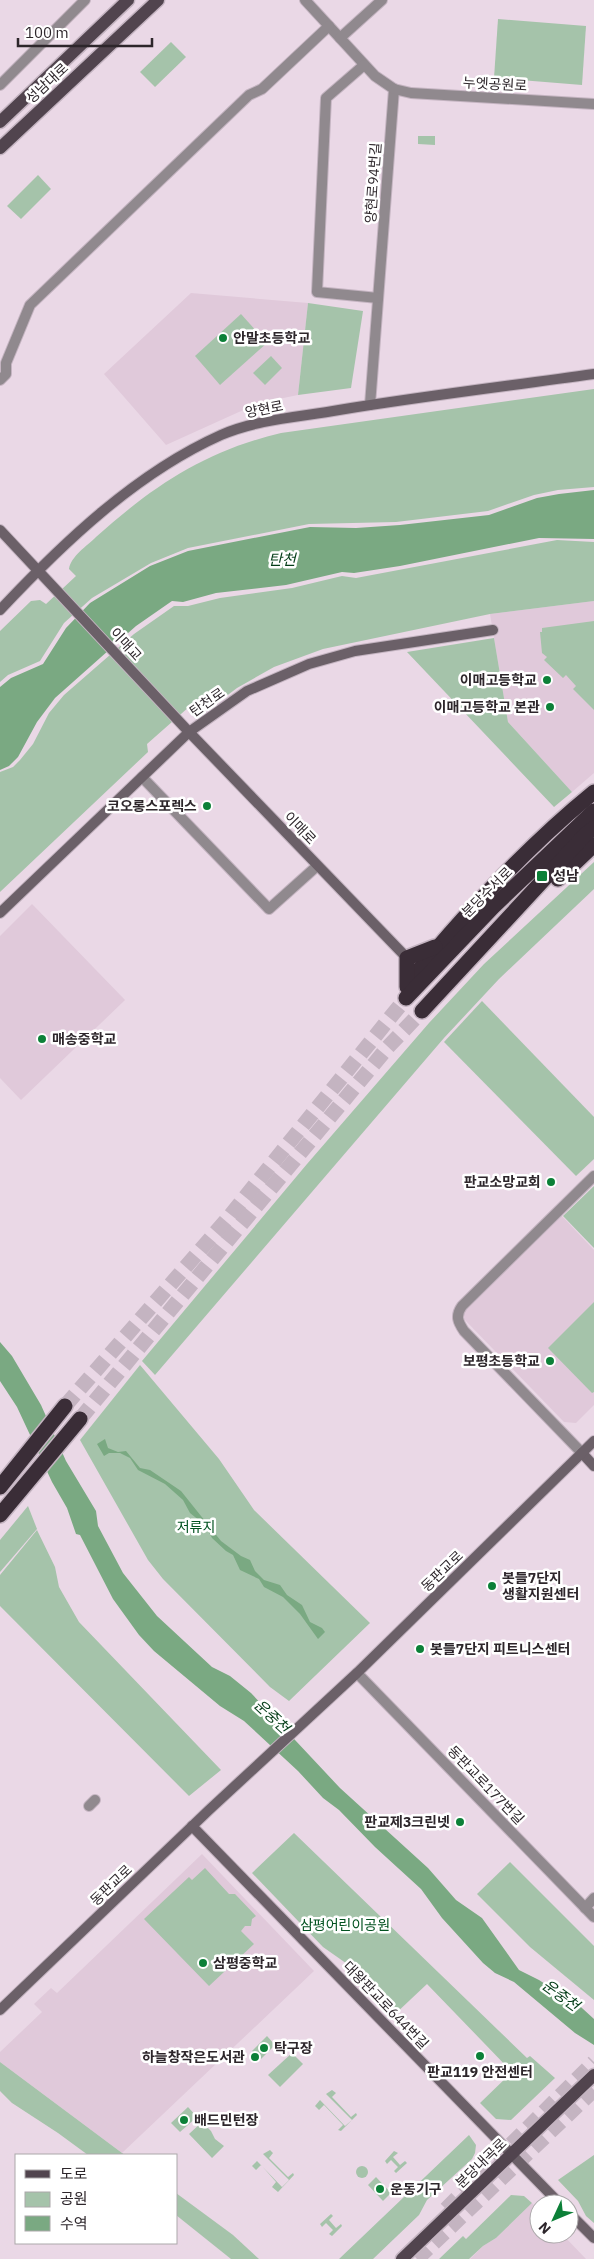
<svg xmlns="http://www.w3.org/2000/svg" width="594" height="2259" font-family="'IBM Plex Sans','Noto Sans KR',sans-serif">
<rect width="100%" height="100%" fill="#ead8e6"/>
<g fill="#e0c9da">
<path d="M191,293L308,303L298,395L259,403L166,445L104,374Z"/>
<path d="M594,601V773L572,792L508,722L490,614Z"/>
<path d="M32,904L125,1000L21,1100L0,1078V936Z"/>
<path d="M560,1214L594,1250V1405L576,1423L564,1422L462,1317V1311Z"/>
<path d="M202,1854L314,1971L122,2153L0,2062V2052L42,2012L34,2004L51,1988L57,1993Z"/>
<path d="M532,2203L539,2211V2234H562L586,2259H470L483,2246L496,2238Z"/>
</g>
<g fill="#a5c3aa">
<path d="M498,19L586,26L582,85L494,78Z"/>
<path d="M171,42L186,57L155,87L140,72Z"/>
<path d="M418,136H435V145L418,144Z"/>
<path d="M38,175L51,189L21,219L7,206Z"/>
<path d="M308,303L363,311L351,388L298,395Z"/>
<path d="M241,314L267,343L220,385L195,356Z"/>
<path d="M271,356L282,368L265,385L253,373Z"/>
<path d="M594,389V487L558,490L534,495L488,511L396,522L309,524L188,548L151,563L92,598L64,623L40,661L8,675L0,682V631L31,601L40,600L46,604L76,576L69,569C71,556 87,546 96,537C153,486 205,451 281,433Z"/>
<path d="M557,540L594,542V601L490,614L323,649L274,667L237,688L213,706L203,703L198,699L147,744L148,752L0,892V772L13,767L20,760L33,744L49,713L64,695L134,634L174,606H188L220,598L292,588L342,576L356,578Z"/>
<path d="M594,621V710L573,689L576,686L566,675L563,678L544,660L547,657L542,653L540,632H542V628Z"/>
<path d="M494,638L508,722L572,792L554,807L407,652Z"/>
<path d="M594,862V889L499,979L444,1038L155,1375L142,1361L307,1164L429,1023L484,964Z"/>
<path d="M482,1001L594,1117V1159L576,1176L444,1042Z"/>
<path d="M594,1186V1248L563,1216Z"/>
<path d="M594,1302V1392L592,1393L548,1348Z"/>
<path d="M140,1365L219,1459L254,1510L370,1623L289,1701L270,1687L163,1579L148,1560L80,1440Z"/>
<path d="M28,1506L37,1529L0,1572V1540Z"/>
<path d="M37,1530L55,1567L59,1587L79,1622L221,1770L189,1796L0,1606V1575Z"/>
<path d="M294,1833L527,2058L530,2056L555,2078L511,2120L496,2119L480,2103L512,2072L427,1984L393,2016L350,1966L323,1947L252,1873Z"/>
<path d="M510,1862L594,1946V2000L530,1947L477,1894Z"/>
<path d="M205,1868L229,1894H235L256,1916L252,1919L251,1926H245L241,1931L254,1944L209,1986L144,1919L189,1877L192,1880Z"/>
<path d="M267,2036L275,2045L261,2059L252,2051Z"/>
<path d="M292,2053L303,2064L280,2087L268,2075Z"/>
<path d="M0,2062L122,2153L125,2155H88L58,2133L12,2103L0,2091Z"/>
<path d="M332,2090L336,2093L332,2097L351,2117L356,2113L357,2115L341,2131L338,2130L343,2125L324,2105L319,2110L315,2106L320,2100L345,2126L352,2120L326,2094Z"/>
<path d="M188,2107L197,2117L180,2132L171,2123Z"/>
<path d="M202,2122L211,2131L215,2139L224,2146L212,2158L189,2134Z"/>
<path d="M469,2135L476,2145L475,2153L472,2159L427,2200L419,2215L373,2259H339Z"/>
<path d="M270,2150L273,2153L269,2158L288,2177L293,2173L294,2175L278,2192L272,2187L276,2182L261,2165L256,2170L252,2166L257,2161L282,2187L289,2180L263,2154Z"/>
<path d="M394,2151L398,2153L393,2157L400,2165L405,2161L407,2163L396,2173L394,2171L398,2167L391,2160L387,2164L385,2161Z"/>
<path d="M594,2155V2223L586,2216L578,2201L558,2180Z"/>
<circle cx="362" cy="2172" r="6"/>
<path d="M376,2177L391,2193L383,2201L368,2185Z"/>
<path d="M176,2193L233,2235L259,2259H231L176,2215Z"/>
<path d="M511,2195L524,2196L532,2203L496,2238L483,2246L469,2259H439L463,2236L466,2239Z"/>
<path d="M331,2214L333,2216L329,2220L336,2228L341,2224L342,2226L332,2236L329,2234L333,2230L326,2223L322,2227L320,2224Z"/>
</g>
<g fill="#7aa982">
<path d="M594,490V539L539,538L400,566L354,573L342,572L286,585L216,593L183,602L172,601L136,626L55,698L37,722L18,757L9,766L0,770V687L11,678L43,664L66,628L90,603L150,566L188,551L310,527L356,528L400,525L489,515L537,498L559,494Z"/>
<path d="M0,1342L12,1356L41,1405L66,1461L96,1511L98,1526L123,1573L157,1616L212,1667L230,1676L251,1693L340,1788L428,1868L456,1900L482,1918L519,1970L539,1980L562,1995L571,1998L594,2019V2045L575,2033L514,1982L495,1973L483,1963L442,1918L421,1889L375,1847L339,1810L323,1798L298,1771L244,1721L220,1706L154,1651L139,1635L113,1599L80,1535L76,1534L67,1508L52,1482L17,1407L0,1381Z"/>
<path d="M105,1439L108,1448L118,1452L126,1451L140,1468L150,1470L181,1491L221,1541L241,1556L250,1560L255,1571L264,1580L280,1585L287,1595L302,1605L310,1622L322,1628L325,1632L318,1639L300,1614L283,1597L264,1587L259,1579L240,1570L233,1555L226,1551L212,1538L205,1525L190,1513L183,1500L165,1484L138,1470L130,1458L120,1453H109L104,1456L97,1444Z"/>
</g>
<g fill="none" stroke-linecap="round" stroke-linejoin="round">
<g stroke="#c4b4c1" stroke-width="15" stroke-dasharray="15 8" stroke-linecap="butt">
<path d="M65,1406L229,1217L406,998"/>
<path d="M80,1419L388,1047L422,1011"/>
<path d="M446,2209L594,2062"/>
<path d="M417,2259L594,2090"/>
</g>
<g stroke="#c4b4c1" stroke-width="12">
<g id="street">
<path d="M305,0L375,76L394,89L370,405"/>
<path d="M340,38L382,0"/>
<path d="M364,65L326,98L317,292L378,298"/>
<path d="M0,85L85,0"/>
<path d="M394,89L411,93L594,104"/>
<path d="M0,380L6,374V363L30,305L249,95L262,89L329,26"/>
<path d="M142,777L269,909L317,866"/>
<path d="M582,1453L464,1331C458,1322 455,1316 462,1306L594,1176"/>
<path d="M357,1673L594,1917"/>
<path d="M89,1806L95,1800"/>
<path d="M585,1908L594,1898"/>
</g>
</g>
<g stroke="#c4b4c1" stroke-width="12">
<g id="secondary">
<path d="M0,530L189,732L407,958"/>
<path d="M0,610C63,543 136,473 221,435C258,419 300,417 339,410C424,396 509,386 594,374"/>
<path d="M0,913L189,732L247,691L309,664L355,651L493,630"/>
<path d="M582,1453L594,1466"/>
<path d="M192,1826L560,2204"/>
<path d="M0,2010L209,1810L357,1673L594,1441"/>
<path d="M569,2213L594,2238"/>
</g>
</g>
<g stroke="#c4b4c1" stroke-width="15">
<g id="primary">
<path d="M0,122L128,0"/>
<path d="M0,148L158,0"/>
<path d="M402,2259L594,2075"/>
</g>
</g>
<g stroke="#c4b4c1" stroke-width="18">
<g id="highway">
<path d="M558,879L594,845"/>
<path d="M408,983C464,915 525,848 594,792"/>
<path d="M407,987V958L435,947"/>
<path d="M406,998L493,907L594,811"/>
<path d="M422,1011L585,835L594,828"/>
<path d="M0,1487L65,1406"/>
<path d="M0,1515L80,1419"/>
</g>
</g>
<use href="#street" stroke="#90898e" stroke-width="10"/>
<use href="#secondary" stroke="#6b6068" stroke-width="10"/>
<use href="#primary" stroke="#51444e" stroke-width="12"/>
<use href="#highway" stroke="#3a2d37" stroke-width="15"/>
</g>
<g fill="#0c8038" stroke="#fff" stroke-width="2">
<circle cx="223" cy="338" r="5"/>
<circle cx="547" cy="680" r="5"/>
<circle cx="550" cy="707" r="5"/>
<circle cx="207" cy="806" r="5"/>
<rect x="536" y="870" width="12" height="12" rx="2.5"/>
<circle cx="42" cy="1039" r="5"/>
<circle cx="551" cy="1182" r="5"/>
<circle cx="550" cy="1361" r="5"/>
<circle cx="492" cy="1586" r="5"/>
<circle cx="420" cy="1649" r="5"/>
<circle cx="460" cy="1822" r="5"/>
<circle cx="203" cy="1963" r="5"/>
<circle cx="264" cy="2048" r="5"/>
<circle cx="480" cy="2056" r="5"/>
<circle cx="255" cy="2057" r="5"/>
<circle cx="184" cy="2120" r="5"/>
<circle cx="380" cy="2189" r="5"/>
</g>
<g text-anchor="middle" dominant-baseline="central" stroke-width="5" stroke-linejoin="round" paint-order="stroke">
<g font-size="14" fill="#2d262b" stroke="#fff">
<text transform="translate(47 83) rotate(-43)">성남대로</text>
<text transform="translate(495 84) rotate(3)">누엣공원로</text>
<text transform="translate(373 183) rotate(-86)">양현로94번길</text>
<text transform="translate(264 409) rotate(-11)">양현로</text>
<text transform="translate(126 644) rotate(47)">이매교</text>
<text transform="translate(207 702) rotate(-35)">탄천로</text>
<text transform="translate(300 828) rotate(46)">이매로</text>
<text transform="translate(487 892) rotate(-45)">분당수서로</text>
<text transform="translate(442 1571) rotate(-44)">동판교로</text>
<text transform="translate(486 1785) rotate(46)">동판교로177번길</text>
<text transform="translate(111 1885) rotate(-44)">동판교로</text>
<text transform="translate(386 2005) rotate(46)">대왕판교로644번길</text>
<text transform="translate(481 2163) rotate(-44)">분당내곡로</text>
</g>
<g font-size="14" font-weight="bold" fill="#2d262b" stroke="#fff" text-anchor="start">
<text x="233" y="338">안말초등학교</text>
<text x="537" y="680" text-anchor="end">이매고등학교</text>
<text x="540" y="707" text-anchor="end">이매고등학교 본관</text>
<text x="197" y="806" text-anchor="end">코오롱스포렉스</text>
<text x="553" y="876">성남</text>
<text x="52" y="1039">매송중학교</text>
<text x="541" y="1182" text-anchor="end">판교소망교회</text>
<text x="540" y="1361" text-anchor="end">보평초등학교</text>
<text x="502" y="1578">봇들7단지<tspan x="502" dy="16">생활지원센터</tspan></text>
<text x="430" y="1649">봇들7단지 피트니스센터</text>
<text x="450" y="1822" text-anchor="end">판교제3크린넷</text>
<text x="213" y="1963">삼평중학교</text>
<text x="274" y="2048">탁구장</text>
<text x="245" y="2057" text-anchor="end">하늘창작은도서관</text>
<text x="480" y="2072" text-anchor="middle">판교119 안전센터</text>
<text x="194" y="2120">배드민턴장</text>
<text x="390" y="2189">운동기구</text>
</g>
<g font-size="14" fill="#025220" stroke="#fff">
<text x="196" y="1527">저류지</text>
<text x="345" y="1925">삼평어린이공원</text>
</g>
<g font-size="15" font-style="italic" fill="#043d18" stroke="#fff">
<text x="282" y="559">탄천</text>
<text transform="translate(272 1716) rotate(43)">운중천</text>
<text transform="translate(561 1995) rotate(36)">운중천</text>
</g>
</g>
<rect x="15" y="2154" width="162" height="90" fill="#ffffff" stroke="#aba8aa"/>
<rect x="25" y="2170" width="25" height="8" fill="#51444e" stroke="#aba8aa"/>
<text x="60" y="2179" font-size="15" fill="#2d262b">도로</text>
<rect x="25" y="2192" width="25" height="15" fill="#a5c3aa" stroke="#aba8aa"/>
<text x="60" y="2204" font-size="15" fill="#2d262b">공원</text>
<rect x="25" y="2216" width="25" height="15" fill="#7aa982" stroke="#aba8aa"/>
<text x="60" y="2229" font-size="15" fill="#2d262b">수역</text>
<g transform="translate(554 2219) rotate(226)"><circle r="24" fill="#ffffff" stroke="#aba8aa"/>
<path d="M0-4L9 19L0 12L-9 19Z" fill="#0c8038"/>
<text y="-8" font-size="14" font-weight="bold" text-anchor="middle" fill="#2d262b">N</text>
</g>
<path d="M18 38v8h134v-8" fill="none" stroke="#2d262b" stroke-width="2.5"/>
<text x="25" y="38" font-size="15" fill="#2d262b" stroke="#ffffff" stroke-width="4" paint-order="stroke">100 m</text>
</svg>
